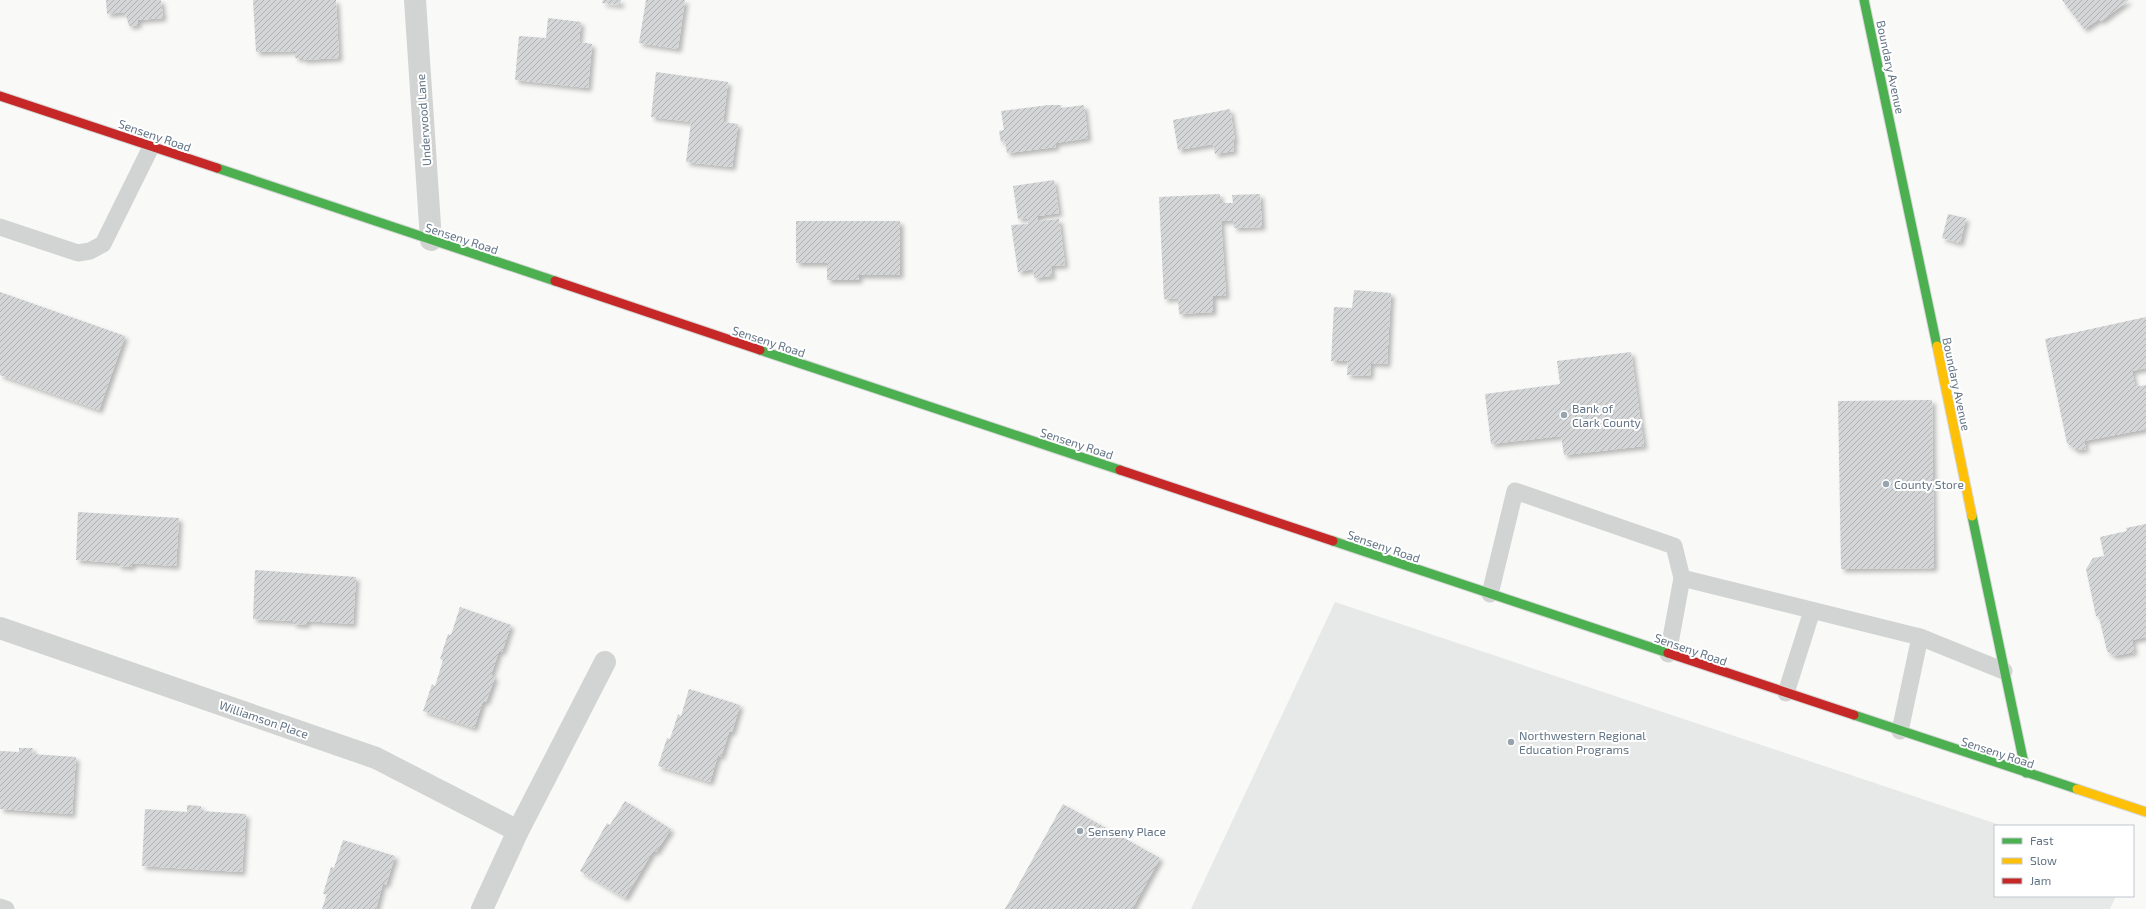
<svg xmlns="http://www.w3.org/2000/svg" width="2146" height="909" font-family="'Exo 2',sans-serif">
<defs>
<pattern id="building-hatch" width="6" height="6" patternUnits="userSpaceOnUse"><rect width="6" height="6" fill="#d4d5d6"/><path d="M-1 1l2-2M0 6l6-6M5 7l2-2" fill="none" stroke="#afb1b3"/></pattern>
<filter id="shadow"><feDropShadow dx="3.5" dy="3.5" stdDeviation="2" flood-color="#0004"/></filter>
</defs>
<rect width="100%" height="100%" fill="#f9f9f8"/>
<path fill="#e7e9e9" d="M1335,602L2003,826H1995V896H2116L2110,909H1191Z"/>
<g fill="url(#building-hatch)" filter="url(#shadow)">
<path d="M106,0H161L163,18L138,20V25L129,26L125,12L107,14Z"/>
<path d="M253,0H336L339,58L303,60V58H295V51L256,52Z"/>
<path d="M603,0H621L620,5L602,3Z"/>
<path d="M646,0H685L678,49L639,43Z"/>
<path d="M2062,0H2129L2101,21L2099,19L2084,29Z"/>
<path d="M548,18L581,22L579,42L592,44L588,88L515,80L519,36L546,38Z"/>
<path d="M656,72L728,82L723,122L738,124L732,167L686,162L691,122L651,117Z"/>
<path d="M1049,105H1061V108L1084,105L1088,138L1055,143L1056,147L1007,153L1005,141L1001,142L999,131L1004,130L1001,111Z"/>
<path d="M1230,109L1235,141H1233L1234,151L1215,154L1213,144L1178,150L1173,120Z"/>
<path d="M1054,180L1059,213L1038,216V221L1059,219L1065,265L1051,266L1052,276L1034,278L1033,269L1018,272L1011,225L1028,224L1027,218L1018,219L1013,186Z"/>
<path d="M1220,194V203H1233L1232,195L1260,194L1262,227L1234,228L1233,220L1221,221L1226,296H1213V312L1179,314L1178,298L1164,299L1159,197Z"/>
<path d="M1948,214L1966,218L1960,243L1942,238Z"/>
<path d="M796,221H900V275H859V280H827V263H796Z"/>
<path d="M1354,290L1391,293L1387,364L1371,363L1370,376L1347,375L1348,361H1331L1334,307L1352,308Z"/>
<path d="M0,292L125,336L99,410L0,375Z"/>
<path d="M2146,317V368L2132,371L2135,387L2146,385V429L2084,441L2086,449L2076,450L2067,443L2045,339Z"/>
<path d="M1631,352L1644,446L1564,455L1561,436L1491,444L1485,394L1560,384L1557,361Z"/>
<path d="M1932,400L1934,568L1841,569L1838,401Z"/>
<path d="M78,512L179,518L176,566L132,563V567L118,566V563L76,560Z"/>
<path d="M2146,524V637L2132,640L2134,652L2114,656L2107,651L2099,617L2096,616L2086,569L2093,558L2104,556L2100,537L2127,531L2126,528Z"/>
<path d="M255,570L356,577L353,624L307,621L306,625L293,624V621L253,619Z"/>
<path d="M460,607L511,625L502,652L499,651L491,675L495,677L486,702L483,701L474,728L423,711L432,684L435,686L443,660L440,659L448,634L451,635Z"/>
<path d="M689,689L740,705L732,732H729L721,757L718,755L710,782L658,766L667,738L670,739L678,714L681,716Z"/>
<path d="M19,748H33L32,754L76,757L72,814L0,809V751L19,752Z"/>
<path d="M625,801L671,829L656,852L653,851L625,898L580,871L607,823L610,825Z"/>
<path d="M1063,804L1160,858L1132,909H1005Z"/>
<path d="M187,805L201,806V811L246,814L242,872L142,866L145,809L187,812Z"/>
<path d="M343,840L395,856L386,885L383,883L376,909H322L327,894H323L331,867L334,868Z"/>
</g>
<g fill="none" stroke-linecap="round" stroke-linejoin="round">
<g stroke="#d6d7d7" stroke-width="11">
<g id="fast">
<path d="M1864,0L1937,346"/>
<path d="M217,168L555,281"/>
<path d="M760,350L1120,470"/>
<path d="M1972,516L2026,773"/>
<path d="M1333,541L1668,653"/>
<path d="M1854,715L2077,789"/>
</g>
</g>
<g stroke="#d6d7d7" stroke-width="11">
<g id="slow">
<path d="M1937,346L1972,516"/>
<path d="M2077,789L2146,812"/>
</g>
</g>
<g stroke="#d6d7d7" stroke-width="11">
<g id="jam">
<path d="M0,96L217,168"/>
<path d="M555,281L760,350"/>
<path d="M1120,470L1333,541"/>
<path d="M1668,653L1854,715"/>
</g>
</g>
<g stroke="#d2d3d3" stroke-width="17">
<path d="M0,227L78,253L90,251L103,244L151,147"/>
<path d="M1682,578L1920,637L2004,671"/>
<path d="M1490,594L1515,491L1674,546L1682,578L1668,654"/>
<path d="M1786,693L1812,611"/>
<path d="M1900,731L1920,637"/>
<path d="M0,907L6,909"/>
</g>
<g stroke="#d2d3d3" stroke-width="22">
<path d="M415,0L431,240"/>
<path d="M0,628L376,758L518,831L605,662"/>
<path d="M482,909L518,831"/>
</g>
<use href="#fast" stroke="#4caf50" stroke-width="9"/>
<use href="#slow" stroke="#ffc107" stroke-width="9"/>
<use href="#jam" stroke="#c62828" stroke-width="9"/>
</g>
<g fill="#97a3ad" stroke="#fff" stroke-width="1.5">
<circle cx="1564" cy="415" r="4"/>
<circle cx="1886" cy="484" r="4"/>
<circle cx="1511" cy="742" r="4"/>
<circle cx="1080" cy="831" r="4"/>
</g>
<g text-anchor="middle" dominant-baseline="central" stroke-width="4" stroke-linejoin="round" paint-order="stroke">
<g font-size="12" fill="#627485" stroke="#fff">
<text transform="translate(1891 67) rotate(78)">Boundary Avenue</text>
<text transform="translate(423 120) rotate(-94)">Underwood Lane</text>
<text transform="translate(155 135) rotate(19)">Senseny Road</text>
<text transform="translate(462 238) rotate(18)">Senseny Road</text>
<text transform="translate(769 341) rotate(18)">Senseny Road</text>
<text transform="translate(1957 384) rotate(78)">Boundary Avenue</text>
<text transform="translate(1077 443) rotate(18)">Senseny Road</text>
<text transform="translate(1384 546) rotate(19)">Senseny Road</text>
<text transform="translate(1691 649) rotate(19)">Senseny Road</text>
<text transform="translate(264 719) rotate(19)">Williamson Place</text>
<text transform="translate(1998 752) rotate(18)">Senseny Road</text>
</g>
<g font-size="12" fill="#627485" stroke="#fff" text-anchor="start">
<text x="1572" y="408">Bank of<tspan x="1572" dy="14">Clark County</tspan></text>
<text x="1894" y="484">County Store</text>
<text x="1519" y="735">Northwestern Regional<tspan x="1519" dy="14">Education Programs</tspan></text>
<text x="1088" y="831">Senseny Place</text>
</g>
</g>
<rect x="1994" y="825" width="140" height="72" fill="#ffffff" stroke="#c0c7ce"/>
<rect x="2002" y="838" width="20" height="6" fill="#4caf50" stroke="#c0c7ce"/>
<text x="2030" y="845" font-size="12" fill="#627485">Fast</text>
<rect x="2002" y="858" width="20" height="6" fill="#ffc107" stroke="#c0c7ce"/>
<text x="2030" y="865" font-size="12" fill="#627485">Slow</text>
<rect x="2002" y="878" width="20" height="6" fill="#c62828" stroke="#c0c7ce"/>
<text x="2030" y="885" font-size="12" fill="#627485">Jam</text>
</svg>
